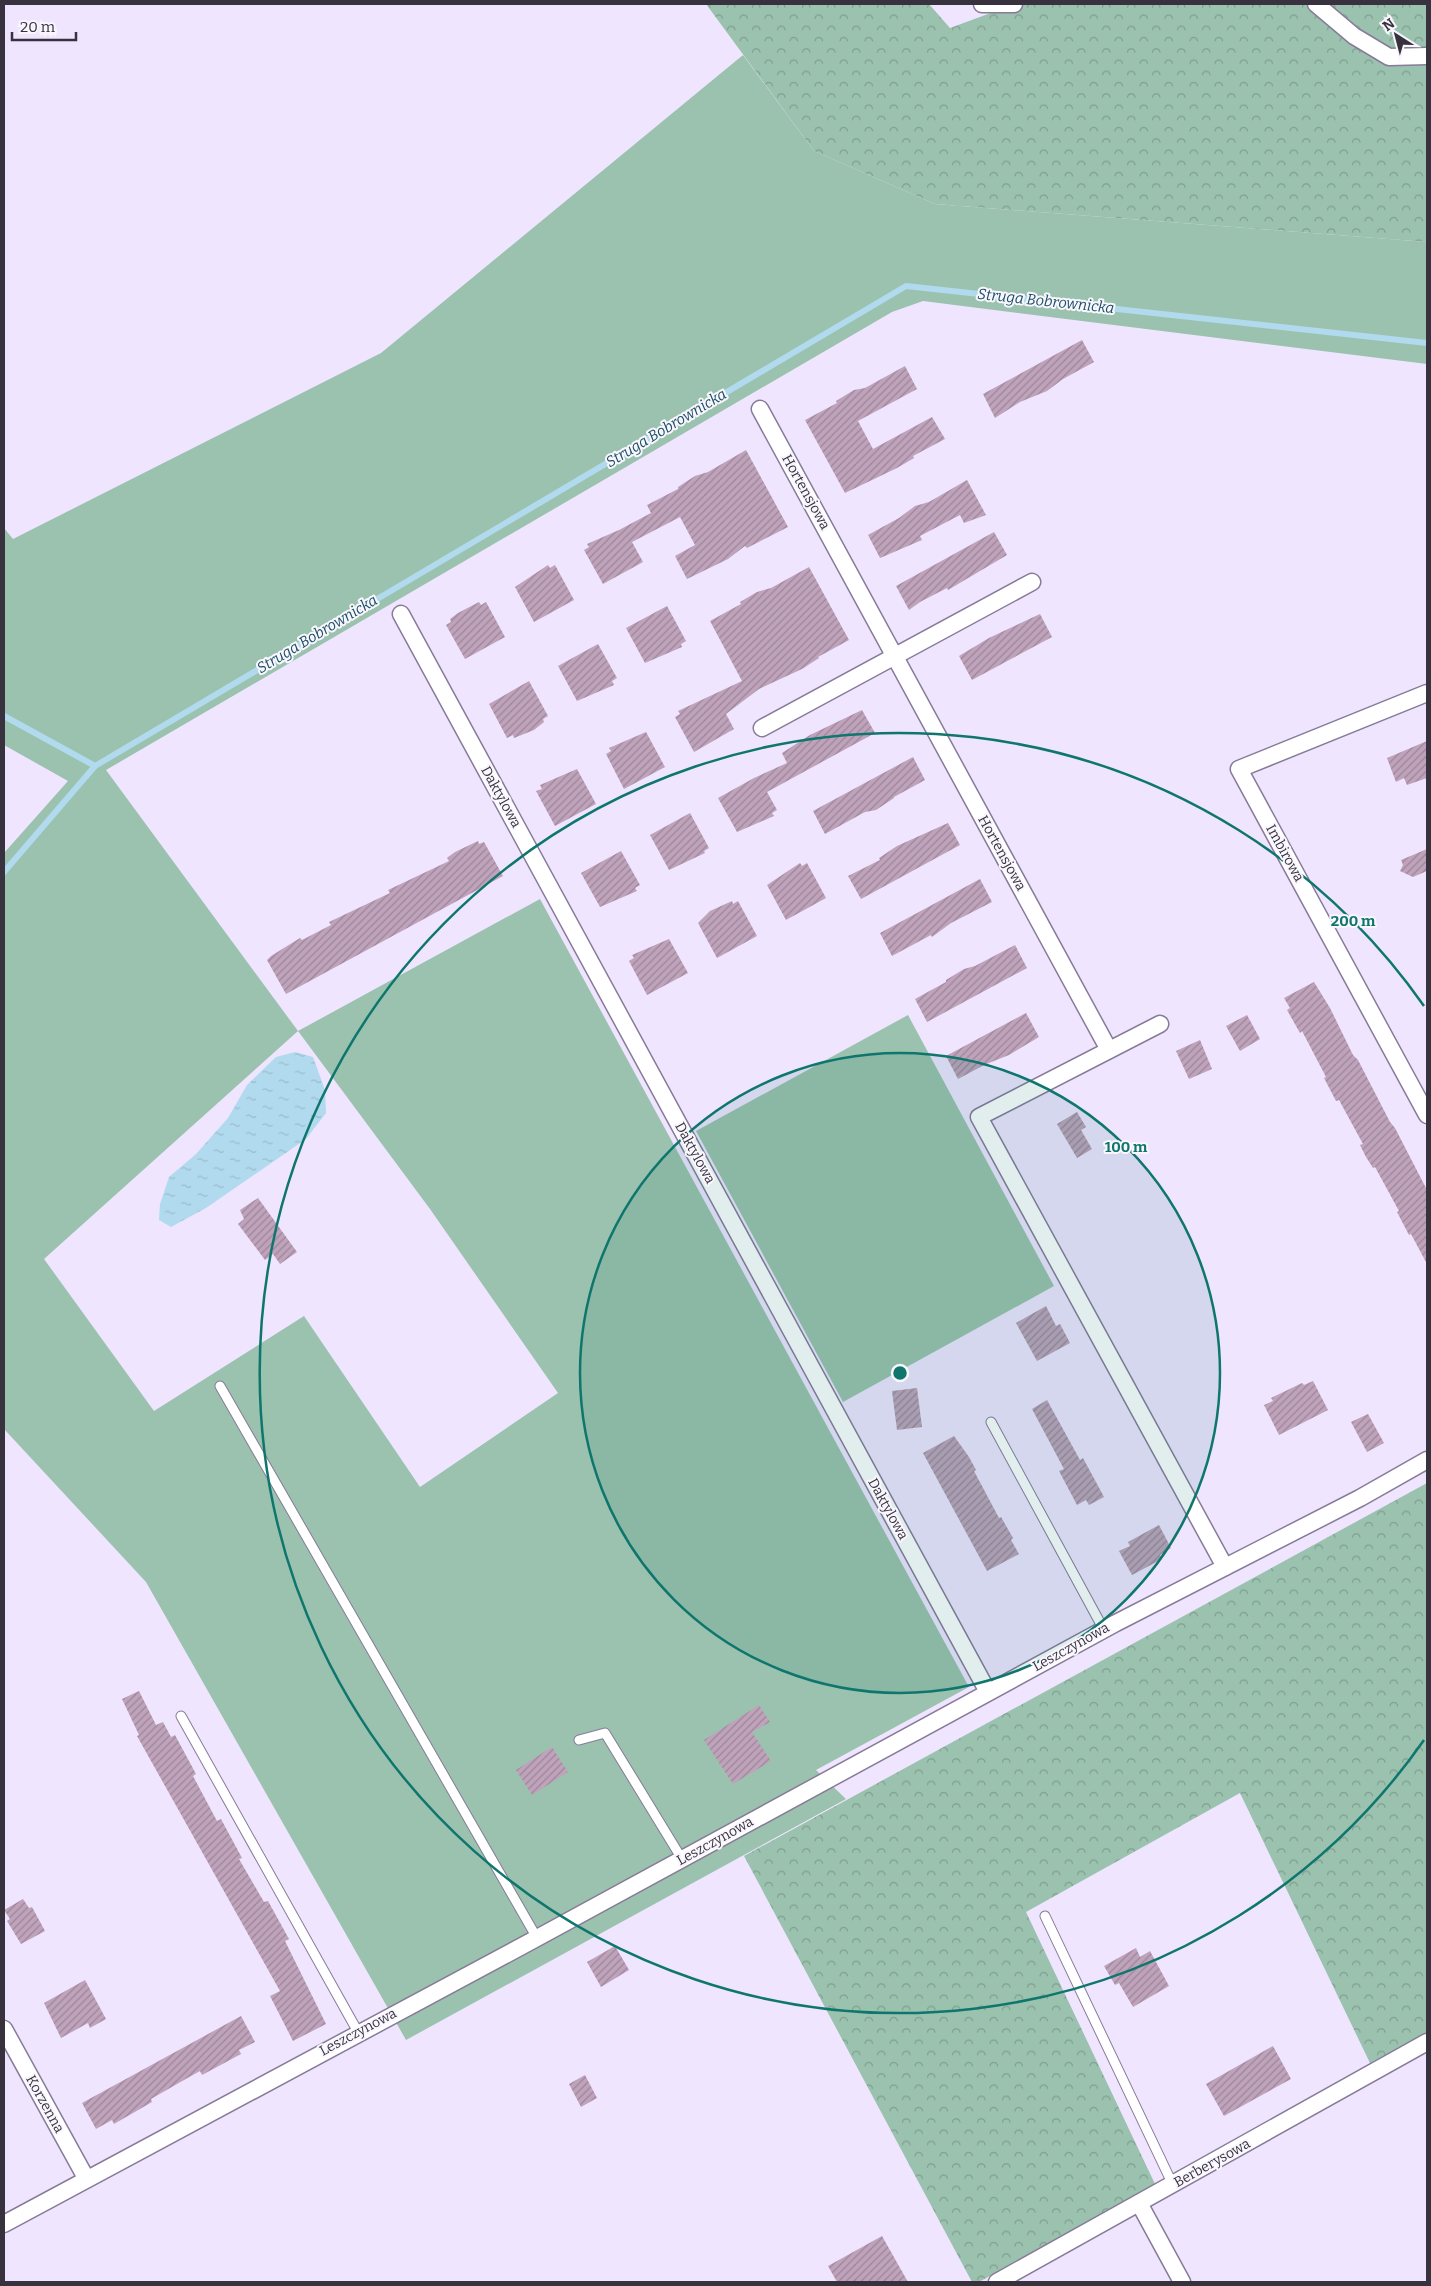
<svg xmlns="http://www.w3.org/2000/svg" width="1431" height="2286" font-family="Bitter,serif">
<defs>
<pattern id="forest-crowns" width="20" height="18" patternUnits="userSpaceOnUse" patternTransform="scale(1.25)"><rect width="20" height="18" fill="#9bc2ae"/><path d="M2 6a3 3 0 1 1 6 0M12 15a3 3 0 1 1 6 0" fill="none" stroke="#7f9e8f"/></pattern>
<pattern id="water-ripples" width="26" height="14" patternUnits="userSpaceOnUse" patternTransform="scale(1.25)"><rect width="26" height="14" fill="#b1daee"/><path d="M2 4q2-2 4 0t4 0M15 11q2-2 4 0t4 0" fill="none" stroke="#99bccd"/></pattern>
<pattern id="building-hatch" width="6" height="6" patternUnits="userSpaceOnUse" patternTransform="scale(1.25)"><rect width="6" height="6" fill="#bfa3bb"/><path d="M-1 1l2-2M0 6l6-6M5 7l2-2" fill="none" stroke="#9c8599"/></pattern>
</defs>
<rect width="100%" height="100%" fill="#efe5ff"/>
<g fill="#9bc2ae" fill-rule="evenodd">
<path d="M743,55L814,151L935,204L1427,242V364L923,301L892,312L106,770L298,1031L540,899L969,1687L816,1770L846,1799L406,2040L146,1582L4,1429V853L68,781L4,745V528L13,539L381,353ZM298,1031L430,1209L558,1393L420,1487L304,1316L154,1411L44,1259Z"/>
<path d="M908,1015L1054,1286L843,1402L696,1131Z"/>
</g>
<g fill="url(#forest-crowns)">
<path d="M706,4H929L950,28L1015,4H1427V242L935,204L814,151Z"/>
<path d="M1427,1483V2032L1370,2063L1240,1793L1026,1912L1155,2184L979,2282H972L744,1856Z"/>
</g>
<path fill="url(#water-ripples)" d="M295,1052L313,1057L325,1090L326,1113L306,1139L206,1208L171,1227L159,1220L160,1204L169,1177L196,1154L228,1118L247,1085L276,1057Z"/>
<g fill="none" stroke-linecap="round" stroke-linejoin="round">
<g stroke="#b1daee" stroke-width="6">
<path d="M4,716L95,766"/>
<path d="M4,872L95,766L906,286L1427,343"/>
</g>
</g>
<g fill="url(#building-hatch)">
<path d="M1082,340L1094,362L1063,379L1047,391L1020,402L995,418L983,394Z"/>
<path d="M905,366L917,389L858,421L873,449L932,417L945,439L913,456L914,458L897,468L845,493L805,420L837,403L836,401L854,390L865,388Z"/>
<path d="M746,450L788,527L747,548L745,546L728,559L687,579L675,556L695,545L680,517L632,542L643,562L603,584L584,550L589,547L587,544L619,530L651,513L647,505L678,489V487L695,476L708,472Z"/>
<path d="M967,480L986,515L964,523L960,515L920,536L922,540L880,558L868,535L899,518L915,506L929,502Z"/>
<path d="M994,532L1007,555L948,590L947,588L920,602L909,610L896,586Z"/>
<path d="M548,565L550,568L555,565L574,600L534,622L515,587Z"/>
<path d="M809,567L849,640L818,657L819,658L802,669L759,689L726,714L734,729L694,752L675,717L680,714L678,711L742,681L710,621L741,604L740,602L757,592L771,588Z"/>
<path d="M479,602L481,605L486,602L505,637L465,659L446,625L451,622L450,619L458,613Z"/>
<path d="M667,606L686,641L681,644L682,647L645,663L626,628Z"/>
<path d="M1040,614L1052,637L972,680L959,656L989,638Z"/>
<path d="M598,644L617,678L612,681L614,685L577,701L558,666Z"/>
<path d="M529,681L548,716L543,719L544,722L534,730L514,738L513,735L507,738L489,704Z"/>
<path d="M862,710L875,733L767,792L777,810L772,813L774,816L737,832L718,798L754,778L787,763L782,753L810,735Z"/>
<path d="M646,732L665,767L624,789L606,754L611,751L609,748Z"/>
<path d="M1427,741V778L1407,785L1404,778L1396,782L1387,758Z"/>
<path d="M913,757L925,780L894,797V798L876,810L865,812L825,834L813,811Z"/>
<path d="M577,769L596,804L555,826L536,791L542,789L540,785Z"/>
<path d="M690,813L709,848L704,851L705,853L669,870L650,835Z"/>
<path d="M948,823L960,845L861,899L848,876L880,860L879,858L897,846Z"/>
<path d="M478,841L479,844L484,842L503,876L286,994L267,960L271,956L300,938L302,940L331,925L329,922L390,893L388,890L449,861L447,858L455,852Z"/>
<path d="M1427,849V871L1413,877L1400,871L1403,865L1401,860Z"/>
<path d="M621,851L640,885L635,888L637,891L600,907L581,873Z"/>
<path d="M800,863L802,866L807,863L826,898L786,920L767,885Z"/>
<path d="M980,879L992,902L951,923L932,937L931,935L892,956L880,933Z"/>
<path d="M732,901L733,904L738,901L757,936L717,958L698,923L710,911Z"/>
<path d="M669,939L688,973L647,995L629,961L634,958L632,955Z"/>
<path d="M1015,945L1027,968L927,1022L915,999L946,982V980L964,969L975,966Z"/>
<path d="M1314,982L1330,1008L1353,1055L1358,1060L1390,1122L1395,1128L1427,1190V1264L1411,1234L1409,1235L1397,1212L1399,1211L1375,1167L1373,1168L1366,1157L1360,1145L1363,1144L1339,1100L1336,1101L1324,1078L1326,1077L1302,1031L1300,1033L1287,1010L1290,1008L1284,998Z"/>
<path d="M1026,1013L1039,1037L1009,1055L984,1065L958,1079L946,1056Z"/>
<path d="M1247,1015L1260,1039L1240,1051L1226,1026Z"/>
<path d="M1200,1040L1212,1069L1189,1079L1176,1051Z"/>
<path d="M1077,1112L1086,1127L1081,1130L1092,1149L1077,1158L1057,1124Z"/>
<path d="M258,1198L297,1252L280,1264L273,1254L265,1260L238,1224L244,1219L240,1210Z"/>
<path d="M1046,1306L1056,1326L1060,1324L1070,1343L1037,1361L1016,1323Z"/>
<path d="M1313,1381L1328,1410L1279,1435L1264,1405L1273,1401L1271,1398L1302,1383L1304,1385Z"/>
<path d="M917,1388L922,1427L897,1430L892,1391Z"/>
<path d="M1047,1400L1080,1460L1083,1458L1104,1497L1089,1505L1086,1500L1077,1505L1059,1471L1064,1469L1032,1409Z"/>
<path d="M1368,1414L1384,1443L1367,1452L1351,1422Z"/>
<path d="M954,1436L969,1457L976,1470L974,1471L999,1518L1001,1517L1013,1538L1011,1540L1019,1554L987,1571L923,1453Z"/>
<path d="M1159,1525L1171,1548L1160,1555L1162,1559L1132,1575L1119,1551L1130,1546L1128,1542Z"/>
<path d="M139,1691L156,1725L163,1722L171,1737L175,1735L196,1774L193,1776L217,1821L221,1819L242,1858L239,1859L264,1902L268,1901L289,1939L285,1941L326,2024L293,2041L270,1996L280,1991L137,1736L139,1735L122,1699Z"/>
<path d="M759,1705L770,1722L752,1732L771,1761L733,1784L704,1740Z"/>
<path d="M552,1747L568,1772L532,1795L516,1770Z"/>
<path d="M23,1899L29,1908L32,1907L45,1931L21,1944L7,1921L10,1919L4,1910Z"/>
<path d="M615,1946L629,1970L601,1987L587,1962Z"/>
<path d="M1136,1948L1140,1957L1150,1951L1169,1986L1133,2007L1119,1983L1115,1985L1104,1966Z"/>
<path d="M85,1980L106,2019L90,2028L88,2023L61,2038L44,2003Z"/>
<path d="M241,2016L255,2042L239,2050L241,2054L202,2075L200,2071L184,2080L151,2099L152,2102L114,2124L112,2120L96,2129L82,2103Z"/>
<path d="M1273,2046L1291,2079L1224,2116L1206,2084Z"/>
<path d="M585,2075L597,2098L581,2107L569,2084Z"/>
<path d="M882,2236L908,2282H837L828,2266Z"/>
</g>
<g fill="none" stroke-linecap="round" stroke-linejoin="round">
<g stroke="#877b98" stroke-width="11">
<g id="service">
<path d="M220,1386L537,1938"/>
<path d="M991,1422L1104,1630"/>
<path d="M181,1716L358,2032"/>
<path d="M579,1740L605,1733L682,1859"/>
<path d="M1045,1916L1173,2185"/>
</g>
</g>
<g stroke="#877b98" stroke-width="19">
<g id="minor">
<path d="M982,4H1014"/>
<path d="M1316,4L1354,36L1389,57L1427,56"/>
<path d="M760,409L1109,1050"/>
<path d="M401,614L988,1692"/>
<path d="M1427,693L1239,769L1427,1115"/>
<path d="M762,728L1032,582"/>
<path d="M1160,1024L979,1117L1225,1567"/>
<path d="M4,2029L86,2178"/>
<path d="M1139,2203L1182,2282"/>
<path d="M4,2224L537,1938L1116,1623L1360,1498L1427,1460"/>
<path d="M997,2282L1427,2042"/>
</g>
</g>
<use href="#service" stroke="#fff" stroke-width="9"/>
<use href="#minor" stroke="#fff" stroke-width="16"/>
</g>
<circle cx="900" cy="1373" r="320" fill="#0f766e" fill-opacity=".12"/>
<g fill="none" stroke="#0f766e" stroke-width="2.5">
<circle cx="900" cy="1373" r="320"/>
<path d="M1424 1740A640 640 0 1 1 1424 1006"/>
</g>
<g text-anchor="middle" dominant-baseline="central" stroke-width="4" stroke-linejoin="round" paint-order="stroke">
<g font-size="14" fill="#37323e" stroke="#f9f6fd">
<text transform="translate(806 492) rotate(61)">Hortensjowa</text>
<text transform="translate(501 797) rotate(61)">Daktylowa</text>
<text transform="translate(1002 853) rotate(61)">Hortensjowa</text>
<text transform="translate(1285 853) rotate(61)">Imbirowa</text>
<text transform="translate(695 1153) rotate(61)">Daktylowa</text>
<text transform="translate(888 1509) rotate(61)">Daktylowa</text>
<text transform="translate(1071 1647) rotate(-29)">Leszczynowa</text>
<text transform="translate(715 1841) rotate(-29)">Leszczynowa</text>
<text transform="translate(358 2032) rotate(-28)">Leszczynowa</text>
<text transform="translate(45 2104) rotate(61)">Korzenna</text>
<text transform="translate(1212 2163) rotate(-29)">Berberysowa</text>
</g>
<g font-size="15" font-style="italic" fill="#1a4f64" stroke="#f9f6fd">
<text transform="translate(1046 301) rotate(6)">Struga Bobrownicka</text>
<text transform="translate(666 428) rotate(-31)">Struga Bobrownicka</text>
<text transform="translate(317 634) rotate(-31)">Struga Bobrownicka</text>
</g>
</g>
<circle cx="900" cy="1373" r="8" fill="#0f766e" stroke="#f9f6fd" stroke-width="2.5"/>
<g font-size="15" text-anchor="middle" font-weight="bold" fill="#0f766e" stroke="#f9f6fd" stroke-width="4" stroke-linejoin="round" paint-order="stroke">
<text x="1353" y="926">200 m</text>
<text x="1126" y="1152">100 m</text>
</g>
<rect width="1431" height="2286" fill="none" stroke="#37323e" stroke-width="10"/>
<g transform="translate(1396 35) rotate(324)" stroke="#f9f6fd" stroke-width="4" paint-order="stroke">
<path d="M0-4L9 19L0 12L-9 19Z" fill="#37323e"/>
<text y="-8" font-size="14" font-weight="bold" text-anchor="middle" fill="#37323e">N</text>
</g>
<path d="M12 32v8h64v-8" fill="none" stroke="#37323e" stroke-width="2.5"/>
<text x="20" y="32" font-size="15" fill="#37323e" stroke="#f9f6fd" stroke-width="4" paint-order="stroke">20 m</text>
</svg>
